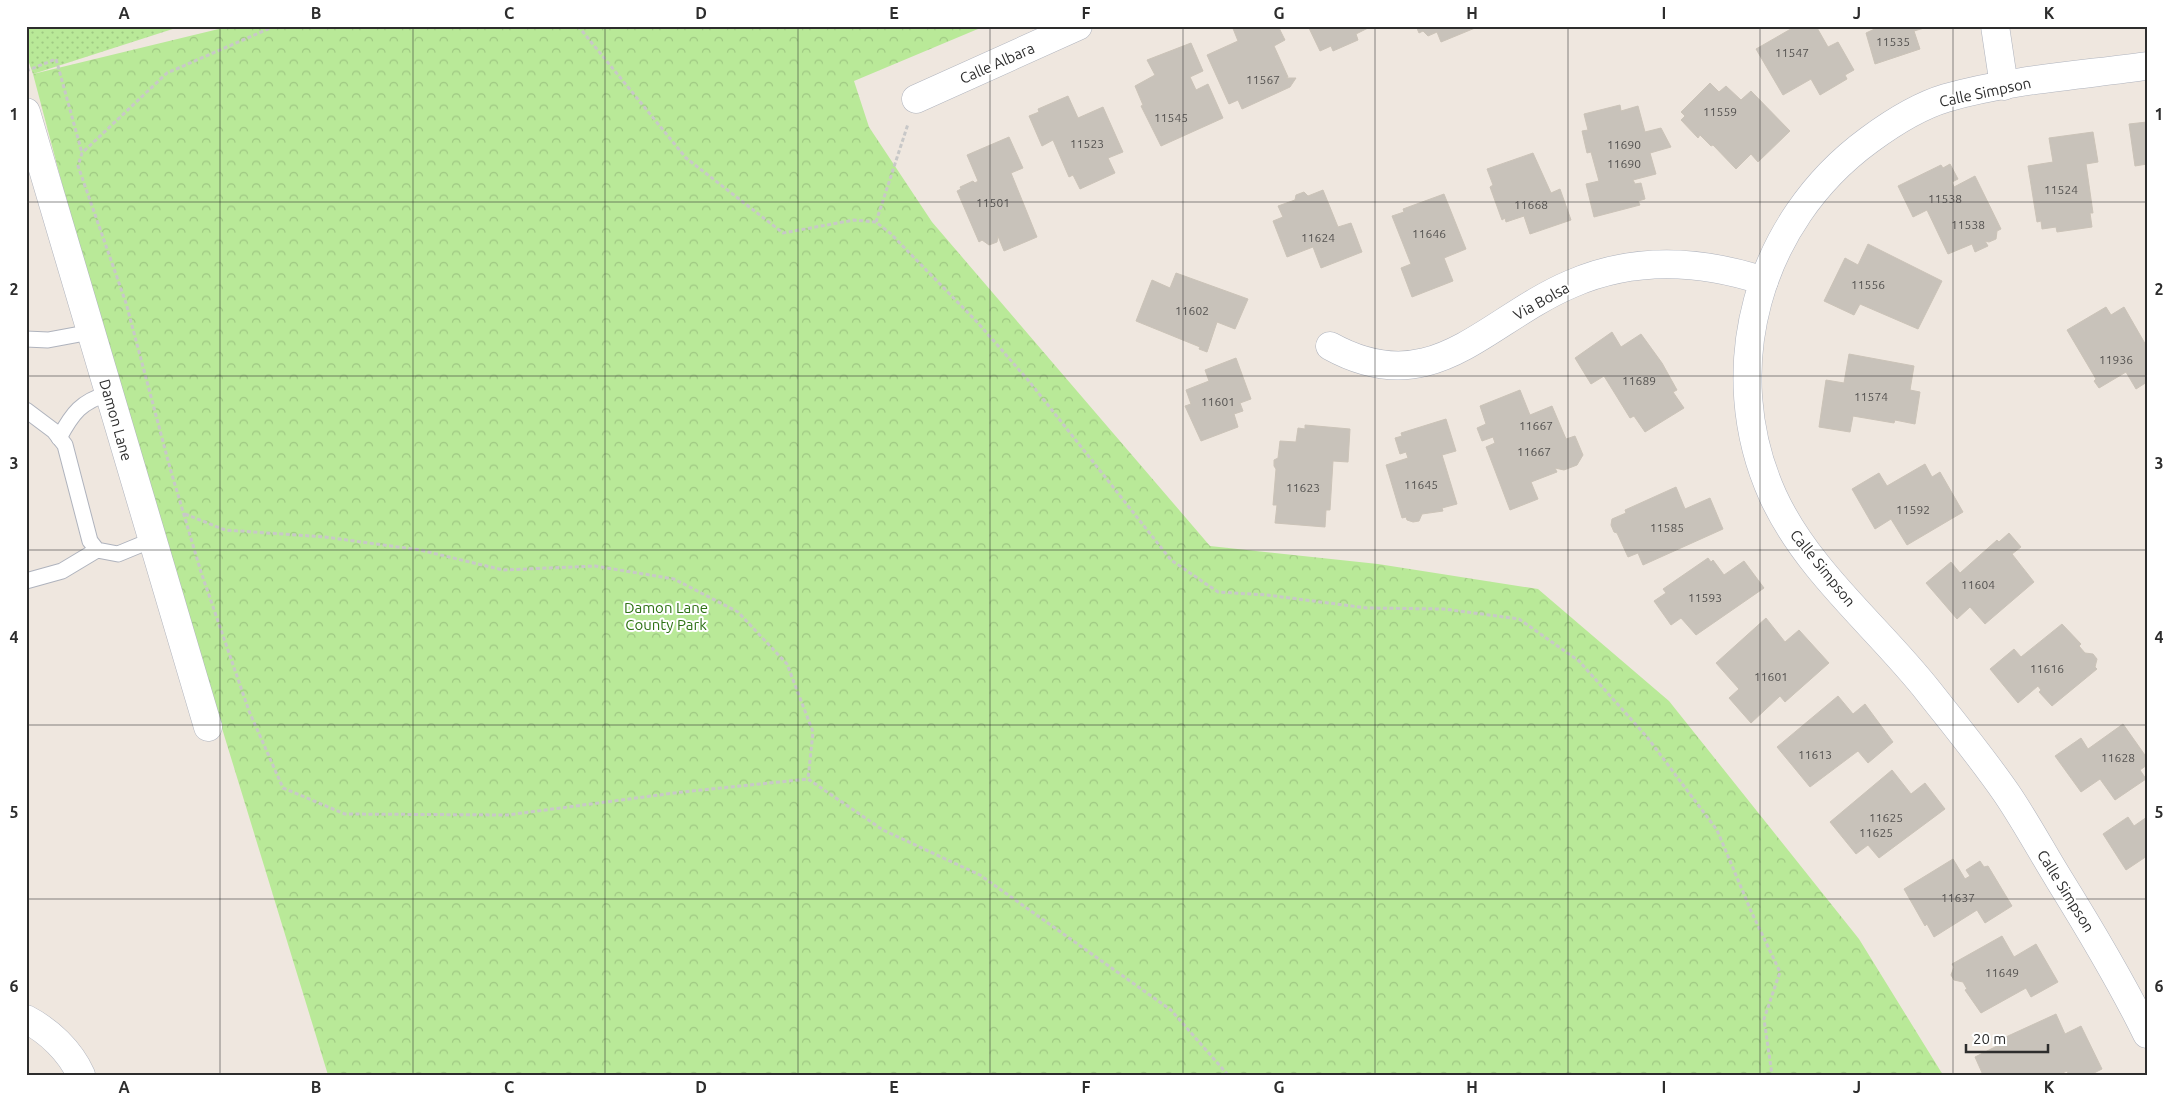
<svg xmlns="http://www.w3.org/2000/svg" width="2173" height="1101" font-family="Ubuntu,sans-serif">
<defs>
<pattern id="grass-dots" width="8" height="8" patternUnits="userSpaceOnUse" patternTransform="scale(1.25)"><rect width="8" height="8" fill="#b9e998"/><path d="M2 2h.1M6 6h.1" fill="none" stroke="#9fc883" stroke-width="1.8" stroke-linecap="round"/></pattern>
<pattern id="park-crowns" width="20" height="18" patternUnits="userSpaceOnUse" patternTransform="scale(1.25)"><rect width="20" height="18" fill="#b9e998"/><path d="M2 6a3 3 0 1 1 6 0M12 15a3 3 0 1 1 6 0" fill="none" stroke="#9fc883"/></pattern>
</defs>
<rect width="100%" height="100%" fill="#efe7df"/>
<path fill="url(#grass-dots)" d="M26,26H182L33,74L26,54Z"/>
<path fill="url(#park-crowns)" d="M231,26H985L854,81L869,127L932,222L1210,546L1378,564L1538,589L1669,701L1859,939L1943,1075H328L103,339L33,74Z"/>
<g fill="#c8c2ba" stroke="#cbc3b8">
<path d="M1232,26H1278L1285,40L1274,46L1288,77L1286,78H1296L1290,87L1242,109L1238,100L1229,104L1207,55L1238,41Z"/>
<path d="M1308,26H1368V28L1356,34L1358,40L1333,51L1331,46L1320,51Z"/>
<path d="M1416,26H1474L1475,28L1441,42L1437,32L1428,36L1423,31L1419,33Z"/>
<path d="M1796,26H1816L1828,47L1838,42L1854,70L1845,75L1847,79L1820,95L1811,79L1783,95L1756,49Z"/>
<path d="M1881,26H1931L1914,31L1920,49L1875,64L1866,33Z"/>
<path d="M1191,43L1203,71L1190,77L1196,90L1208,84L1223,118L1161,146L1141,106L1143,105L1135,86L1155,75L1147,60Z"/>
<path d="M1710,83L1719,92L1726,86L1741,100L1751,91L1790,131L1758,162L1751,154L1736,169L1713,145L1711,146L1700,135L1698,138L1681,120L1685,116L1681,112Z"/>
<path d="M1068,96L1078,118L1103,107L1123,152L1108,158L1115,173L1080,189L1073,175L1069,177L1053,140L1042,146L1029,116L1039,112L1038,109Z"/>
<path d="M1620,105L1621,111L1638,106L1645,132L1661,128L1671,147L1650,153L1656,174L1633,180L1635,184L1641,183L1645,199L1638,201L1640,205L1594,217L1586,184L1599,181L1591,152L1587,153L1582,131L1588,130L1584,114Z"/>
<path d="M2147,122V164L2135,166L2129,124Z"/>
<path d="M2093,132L2098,162L2086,164L2093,213H2090L2092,227L2057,232L2056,227L2042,229L2041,221L2037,222L2028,166L2053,162L2049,138Z"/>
<path d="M1009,137L1023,168L1011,173L1037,237L1004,251L998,236L997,242L989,245L982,240L979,242L957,191L961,189L960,187L973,181L975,183L978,181L967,155Z"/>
<path d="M1533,153L1551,193L1560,189L1571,220L1530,234L1524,216L1506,222L1505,218L1502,220L1490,187L1493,185L1487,169Z"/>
<path d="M1950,164L1958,179L1952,182L1954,187L1975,176L2001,229L1997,231L1996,239L1989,242L1985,241L1988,246L1975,252L1972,244L1948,254L1927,210L1913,217L1898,186L1941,165L1943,168Z"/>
<path d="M1323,190L1338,227L1351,223L1362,252L1321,268L1313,247L1287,257L1273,221L1283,217L1278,206L1295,200L1296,195L1304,192L1308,196Z"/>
<path d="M1444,194L1466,249L1444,258L1453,281L1412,297L1401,268L1411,264L1392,216L1404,212L1403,209Z"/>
<path d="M1868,244L1942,281L1918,329L1860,304L1854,315L1824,301L1845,258L1858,265Z"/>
<path d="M1176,273L1248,299L1235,329L1217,322L1207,352L1199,349L1200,347L1136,321L1152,280L1170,288Z"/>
<path d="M2106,307L2111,315L2124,307L2147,347V382L2136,389L2126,372L2099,388L2094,381L2096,379L2067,330Z"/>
<path d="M1612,332L1621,347L1641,334L1662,363L1677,390L1673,392L1684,408L1645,432L1634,416L1630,418L1604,376L1591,384L1575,358Z"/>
<path d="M1849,354L1914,366L1910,390L1920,392L1915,424L1895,420L1894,423L1853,416L1850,432L1819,427L1826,380L1844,383Z"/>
<path d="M1236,358L1251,399L1240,403L1243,411L1234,414L1238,427L1201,441L1185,406L1191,404L1186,390L1209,381L1205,370Z"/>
<path d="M1520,390L1530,415L1552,406L1566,439L1575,436L1583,455L1577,465L1564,470L1555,468L1557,472L1531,482L1538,499L1510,510L1486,447L1495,443L1493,437L1482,441L1477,428L1486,424L1480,406Z"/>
<path d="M1446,419L1456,451L1442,455L1457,504L1442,508L1443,511L1422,514L1419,521L1413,522L1407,520L1406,517L1402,518L1386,465L1408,458L1406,452L1400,454L1395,438L1402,436L1401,433Z"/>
<path d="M1305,425L1350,429L1348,462L1333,461L1330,510H1326L1325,527L1275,523L1277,505H1273L1276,469L1274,466V460L1278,458L1280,441L1296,442L1298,428L1305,429Z"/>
<path d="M1925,464L1932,477L1940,472L1963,512L1907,545L1891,519L1875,529L1852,489L1879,473L1887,486Z"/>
<path d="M1676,487L1685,509L1710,498L1723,529L1643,565L1638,553L1628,557L1617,533L1614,532L1611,525L1612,519L1626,513L1625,510Z"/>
<path d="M2009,533L2021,547L2012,554L2034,582L1985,624L1970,607L1957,619L1926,583L1951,562L1960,573L1997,540L1999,542Z"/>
<path d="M1708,558L1711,562L1713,560L1724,575L1744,561L1764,588L1696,635L1681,618L1671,625L1654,601L1666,593L1663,589Z"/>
<path d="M1766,618L1785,642L1799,630L1829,663L1785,702L1780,696L1751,723L1729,698L1739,689L1716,663Z"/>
<path d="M2062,624L2081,644L2079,646L2085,653L2093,654L2097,659L2095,667L2097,669L2052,706L2039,692L2041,690L2038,686L2018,703L1990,669L2014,649L2021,657Z"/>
<path d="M1838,696L1853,714L1865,704L1893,742L1868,763L1858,751L1810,787L1777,747Z"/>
<path d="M2123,724L2147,758V765L2140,770L2146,779L2115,800L2100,779L2081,792L2055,756L2081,738L2088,749Z"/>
<path d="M1892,770L1911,794L1925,783L1945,809L1879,858L1868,845L1856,854L1830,822Z"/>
<path d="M2128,817L2134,826L2147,817V856L2126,870L2103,834Z"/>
<path d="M1953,859L1965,879L1970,876L1966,870L1980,861L1984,867L1988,866L2012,906L1985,923L1977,910L1934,937L1927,924L1925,926L1904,889Z"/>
<path d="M2002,936L2014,957L2036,944L2058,982L2031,997L2026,988L1981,1013L1965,990L1967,989L1963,982L1954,980L1951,975L1954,967L1952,964Z"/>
<path d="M2056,1014L2065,1034L2081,1026L2102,1069L2090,1075H2069L2067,1071L2058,1075H1983L1975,1057L1999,1045L1997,1041Z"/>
</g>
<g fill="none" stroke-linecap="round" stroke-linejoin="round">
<g stroke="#afb3bd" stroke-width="17">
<g id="service">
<path d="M26,339L48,340L91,332"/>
<path d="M26,410L54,431L65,445L90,541L97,550L118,554L152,540"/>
<path d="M59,438C73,412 81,402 109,393"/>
<path d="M26,581L62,571L97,550"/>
</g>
</g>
<g stroke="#afb3bd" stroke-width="29">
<g id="minor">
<path d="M1995,26L2004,86"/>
<path d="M2147,66C2082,75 2008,80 1946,98C1919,106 1892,123 1869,140C1757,222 1716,370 1773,496C1808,572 1878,627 1929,692C1955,725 1983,759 2007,794C2026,822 2042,852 2060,881C2091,931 2121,981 2147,1034"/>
<path d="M916,99L1078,26"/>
<path d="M26,112L208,727"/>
<path d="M1330,346C1433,403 1484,321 1571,284C1633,257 1700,260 1764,281"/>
<path d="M26,1019C49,1031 70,1051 81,1075"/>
</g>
</g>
<g stroke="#c8c8c8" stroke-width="3" stroke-dasharray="4 2.5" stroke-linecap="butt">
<path d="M275,26L167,73L82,153L78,166L126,303L170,468L201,572L249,711L283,788L345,814L507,815L682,792L808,779L883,830L980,875L1171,1010L1228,1075"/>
<path d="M578,26L686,158L783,233L854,220L876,222L890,233L978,323L1028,380L1171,560L1218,592L1267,595L1367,608L1444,609L1519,619L1579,661L1647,737L1717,830L1751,911L1780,972L1764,1019L1772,1075"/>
<path d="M26,71L56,59L82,153"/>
<path d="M876,222L908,124"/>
<path d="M185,514L225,530L325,537L420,550L503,570L595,566L674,579L738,612L787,664L813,732L808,779"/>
</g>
<use href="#service" stroke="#fff" stroke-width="15"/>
<use href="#minor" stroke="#fff" stroke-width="28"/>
</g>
<path fill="none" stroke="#2d2d2d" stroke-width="1" stroke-opacity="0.55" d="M220,26V1075M413,26V1075M605,26V1075M798,26V1075M990,26V1075M1183,26V1075M1375,26V1075M1568,26V1075M1760,26V1075M1953,26V1075M26,202H2147M26,376H2147M26,550H2147M26,725H2147M26,899H2147"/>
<g text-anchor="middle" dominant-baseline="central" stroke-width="4" stroke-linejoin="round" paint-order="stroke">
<g font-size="12" fill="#545250">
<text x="1893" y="41">11535</text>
<text x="1792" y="52">11547</text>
<text x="1263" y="79">11567</text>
<text x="1720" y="111">11559</text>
<text x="1171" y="117">11545</text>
<text x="1087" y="143">11523</text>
<text x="1624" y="144">11690</text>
<text x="1624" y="163">11690</text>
<text x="2061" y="189">11524</text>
<text x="1945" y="198">11538</text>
<text x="993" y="202">11501</text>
<text x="1531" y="204">11668</text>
<text x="1968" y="224">11538</text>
<text x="1429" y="233">11646</text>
<text x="1318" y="237">11624</text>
<text x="1868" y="284">11556</text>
<text x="1192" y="310">11602</text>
<text x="2116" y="359">11936</text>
<text x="1639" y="380">11689</text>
<text x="1871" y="396">11574</text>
<text x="1218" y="401">11601</text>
<text x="1536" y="425">11667</text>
<text x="1534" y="451">11667</text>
<text x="1421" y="484">11645</text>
<text x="1303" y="487">11623</text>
<text x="1913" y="509">11592</text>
<text x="1667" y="527">11585</text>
<text x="1978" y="584">11604</text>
<text x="1705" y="597">11593</text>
<text x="2047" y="668">11616</text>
<text x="1771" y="676">11601</text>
<text x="1815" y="754">11613</text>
<text x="2118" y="757">11628</text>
<text x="1886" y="817">11625</text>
<text x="1876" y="832">11625</text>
<text x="1958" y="897">11637</text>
<text x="2002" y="972">11649</text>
</g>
<g font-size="15" fill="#2d2d2d" stroke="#fff">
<text transform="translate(997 63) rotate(-24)">Calle Albara</text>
<text transform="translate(1985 92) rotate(-12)">Calle Simpson</text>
<text transform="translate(1541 301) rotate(-29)">Via Bolsa</text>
<text transform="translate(116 420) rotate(74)">Damon Lane</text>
<text transform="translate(1823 568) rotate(51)">Calle Simpson</text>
<text transform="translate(2066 891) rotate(58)">Calle Simpson</text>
</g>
<g font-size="15" fill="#2e7215" stroke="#fff">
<text x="666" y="607">Damon Lane<tspan x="666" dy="17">County Park</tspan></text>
</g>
</g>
<rect width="2173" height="1101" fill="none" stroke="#ffffff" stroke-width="55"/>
<path d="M1966 1044v8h82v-8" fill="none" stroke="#2d2d2d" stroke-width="2.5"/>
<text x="1973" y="1044" font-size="15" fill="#2d2d2d" stroke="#ffffff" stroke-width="4" paint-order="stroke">20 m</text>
<rect x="28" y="28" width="2118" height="1046" fill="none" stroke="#2d2d2d" stroke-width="2"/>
<g font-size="16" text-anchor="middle" font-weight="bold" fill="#2d2d2d">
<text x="124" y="19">A</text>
<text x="316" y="19">B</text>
<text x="509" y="19">C</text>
<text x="701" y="19">D</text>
<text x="894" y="19">E</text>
<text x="1086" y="19">F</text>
<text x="1279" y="19">G</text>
<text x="1472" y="19">H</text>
<text x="1664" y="19">I</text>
<text x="1857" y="19">J</text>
<text x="2049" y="19">K</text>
<text x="14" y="120">1</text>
<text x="2159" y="120">1</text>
<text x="14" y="295">2</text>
<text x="2159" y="295">2</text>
<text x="14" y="469">3</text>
<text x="2159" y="469">3</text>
<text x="14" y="643">4</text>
<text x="2159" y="643">4</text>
<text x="14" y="818">5</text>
<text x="2159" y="818">5</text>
<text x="14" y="992">6</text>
<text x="2159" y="992">6</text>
<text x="124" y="1093">A</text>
<text x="316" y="1093">B</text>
<text x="509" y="1093">C</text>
<text x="701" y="1093">D</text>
<text x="894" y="1093">E</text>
<text x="1086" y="1093">F</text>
<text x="1279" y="1093">G</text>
<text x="1472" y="1093">H</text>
<text x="1664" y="1093">I</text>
<text x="1857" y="1093">J</text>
<text x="2049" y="1093">K</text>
</g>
</svg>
